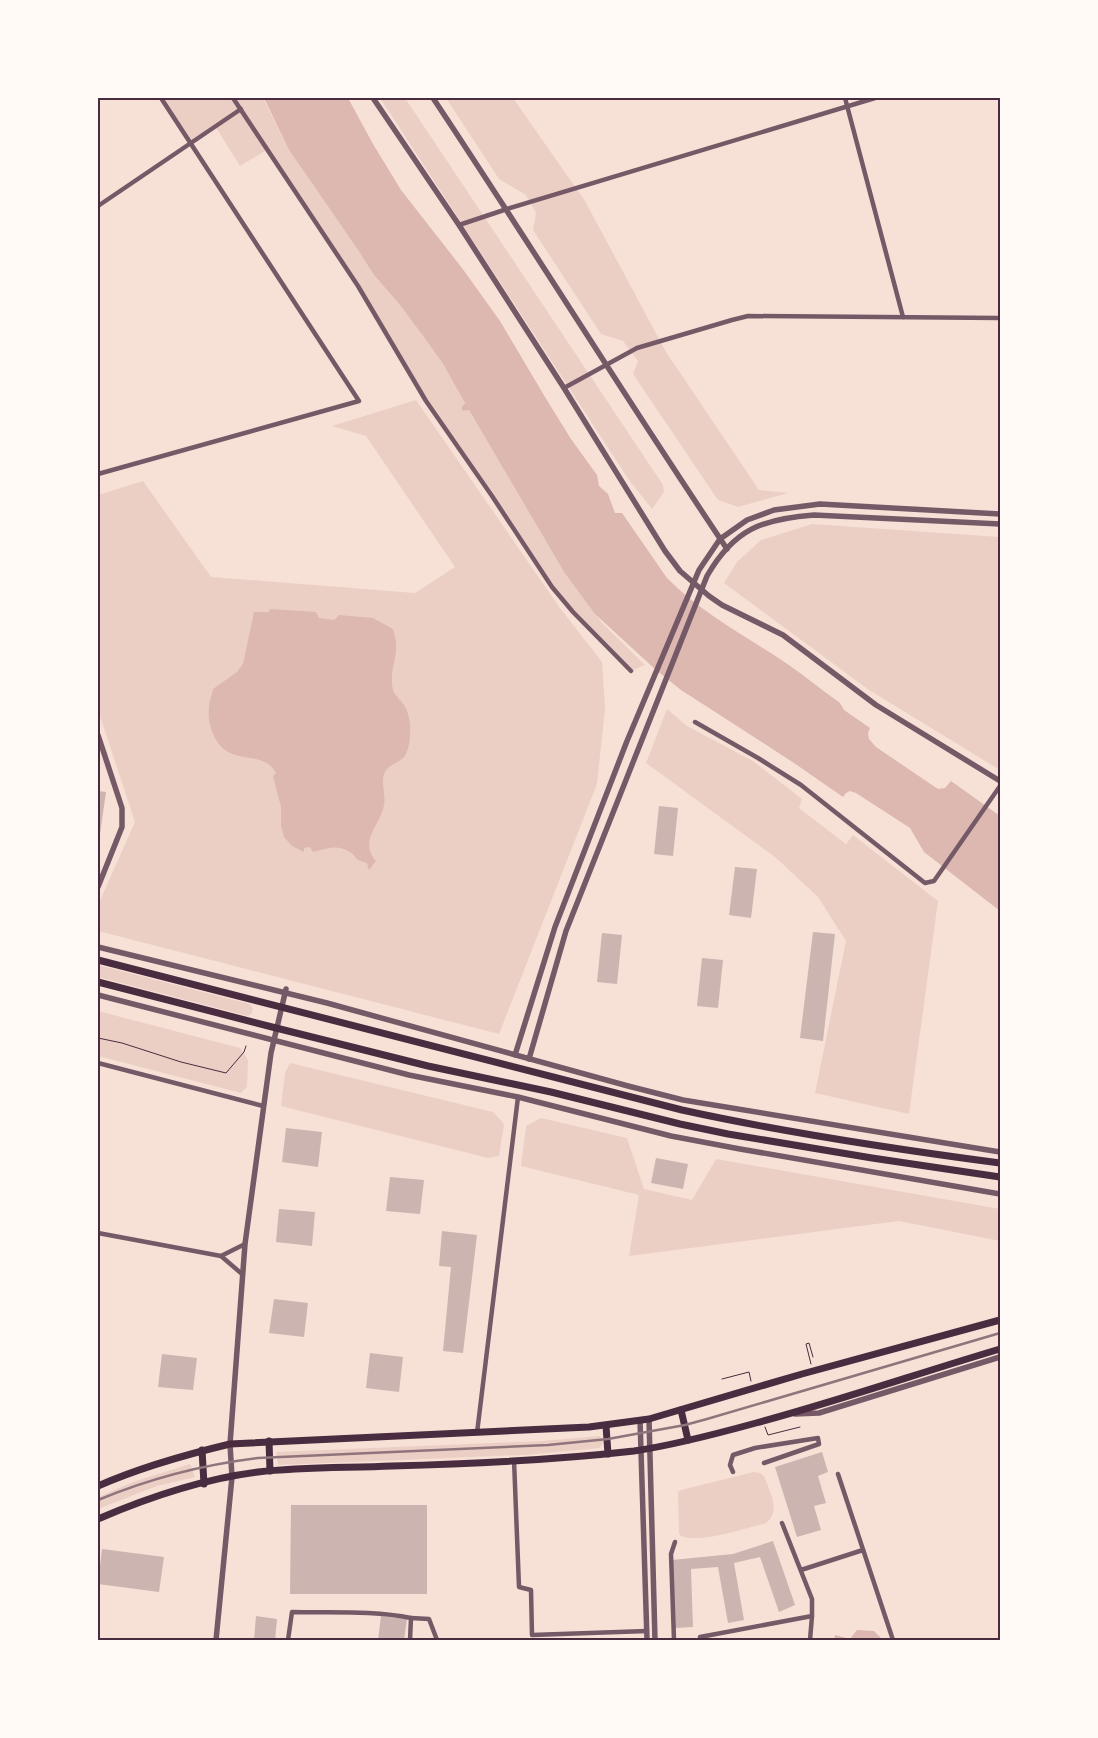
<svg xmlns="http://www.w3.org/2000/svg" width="1098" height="1738" font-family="'DM Sans',sans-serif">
<rect width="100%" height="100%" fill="#f7e1d7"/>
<g fill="#ebcfc5">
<path d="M161,98H263L289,150L356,247L374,275L400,305L426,340L443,364L465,403L461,408L463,411L469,410L564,572L602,623L645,665L631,671L552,587L426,401L358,286L267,150L240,166L215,126L191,144Z"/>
<path d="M380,98H405L663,485L664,492L652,509L629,480Z"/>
<path d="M446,98H513L585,201L666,352L759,490L788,493L738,507L718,500L633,374L638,361L623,341L601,334L533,230L536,213L526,195L499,179Z"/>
<path d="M416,400L560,608L602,662L605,709L597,784L499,1034L98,931V905L135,822L98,710V495L143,481L211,577L415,593L455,567L366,436L332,426Z"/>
<path d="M812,524L1000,537V770L869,690L724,583L737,562L761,540Z"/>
<path d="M667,709L687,726L753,761L802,799L799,808L846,844L853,835L938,901L909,1114L815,1093L846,941L818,897L775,857L646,763Z"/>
<path d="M98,965L250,1004L253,1009L252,1013L248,1016L98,977Z"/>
<path d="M98,1011L240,1048L248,1060L247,1087L241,1093L98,1056Z"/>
<path d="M290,1063L493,1112L504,1124L499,1156L488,1158L281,1106L285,1073Z"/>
<path d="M541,1118L627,1138L644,1189L692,1200L716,1159L1000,1209V1241L899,1221L629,1256L639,1195L521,1166L526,1126Z"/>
<path d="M600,1436L603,1442L600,1448L525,1455L278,1465L276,1452L542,1441Z"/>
<path d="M190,1464L195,1477L157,1486L98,1509V1497L133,1482Z"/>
<path d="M754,1472L760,1473L764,1476C769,1490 782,1512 766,1523C746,1528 700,1544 681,1536L679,1533L678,1492L681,1490Z"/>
</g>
<g fill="#dcb8b0">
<path d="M264,98H348L373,144L401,190L462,268L500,321L545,397L571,439L597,475L599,486L608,494L615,513H622L667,578C698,610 740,633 777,657C799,671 819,688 840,703L844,710L870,728L868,733L869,739L876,747L938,789L945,788L951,781L1000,816V911L924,852L910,828L856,793L850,791L846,793L843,797L794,763L681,690L656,670L595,614L564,572L469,410L463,411L461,408L465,403L443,364L426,340L400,305L374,275L356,247L289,150Z"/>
<path d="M270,609L316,612L319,618L334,620L339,615L373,618L393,629C394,634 396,639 396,644C397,661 389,670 393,690C395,696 401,700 404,705C412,717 412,741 406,754C401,764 388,763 384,774C381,784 386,795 384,805C381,825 358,840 376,861L369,870L367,863C353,859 359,859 350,852C338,844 326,848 313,852L310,847L304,848V852L292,846L284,837L281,826V807L273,776L276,773C266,754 245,761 228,752C214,744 207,723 209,708C209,701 212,695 213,689L237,672L243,664L254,612H269Z"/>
<path d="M857,1630L874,1631L883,1640H834L835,1635L850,1639Z"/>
</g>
<g fill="#ccb4b1">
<path d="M98,791L106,792L99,841H98Z"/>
<path d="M659,806L678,808L673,856L654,854Z"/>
<path d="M735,867L757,869L751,918L729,915Z"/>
<path d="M813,932L835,934L823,1041L800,1038Z"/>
<path d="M602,933L622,935L617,984L597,982Z"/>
<path d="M702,958L723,960L718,1008L697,1006Z"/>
<path d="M286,1128L322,1132L318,1167L282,1162Z"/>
<path d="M656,1158L688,1164L683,1189L651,1183Z"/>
<path d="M390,1177L424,1180L420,1214L386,1211Z"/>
<path d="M279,1209L315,1212L312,1246L276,1242Z"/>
<path d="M442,1231L477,1235L463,1353L443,1351L451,1267L439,1266Z"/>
<path d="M274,1299L308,1303L304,1337L269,1333Z"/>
<path d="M370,1353L403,1357L399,1392L366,1388Z"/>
<path d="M162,1354L197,1358L193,1390L158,1387Z"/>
<path d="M822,1452L828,1472L818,1476L826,1503L814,1506L821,1530L797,1537L775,1467Z"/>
<path d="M291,1505H427V1594H290Z"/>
<path d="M773,1541L795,1605L779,1612L760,1557L734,1563L744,1620L728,1623L718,1567L691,1569L693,1627L675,1628L672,1560L733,1554Z"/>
<path d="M102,1549L164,1557L159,1592L98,1584Z"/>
<path d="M256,1616L277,1619L275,1640H254Z"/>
<path d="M381,1616L407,1619L404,1640H378Z"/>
</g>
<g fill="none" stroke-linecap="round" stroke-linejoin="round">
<g stroke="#4a2c40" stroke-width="1">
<path d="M98,1038L122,1043L181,1062L226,1073L244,1052L246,1046"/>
<path d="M811,1364L806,1344L809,1343L813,1357"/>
<path d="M722,1379L749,1372L751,1381"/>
<path d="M765,1427L768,1435L800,1427"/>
</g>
<g stroke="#755966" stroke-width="4.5">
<path d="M233,98L358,286L426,401L492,496L552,587L573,612L631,671"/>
<path d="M845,98L903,317"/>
<path d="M98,206L241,109"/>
<path d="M459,225L507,209L875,98"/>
<path d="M564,388L637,348L732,320L748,316L1000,318"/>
<path d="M98,474L359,401L161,98"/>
<path d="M695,722L758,758L801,785L925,883L934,881L1000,786"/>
<path d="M98,1063L263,1106"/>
<path d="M98,1233L221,1256L242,1274"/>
<path d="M221,1256L245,1244"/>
<path d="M477,1433L518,1097"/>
<path d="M514,1460L519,1587L531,1590L532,1635L647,1631"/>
<path d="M733,1472L730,1465L733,1455L755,1448L818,1438L819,1444L764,1463"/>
<path d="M838,1474L893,1640"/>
<path d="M801,1570L863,1550"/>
<path d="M411,1618L429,1619L437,1640"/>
<path d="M700,1637L812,1616V1599L782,1523"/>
<path d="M288,1640L292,1612C330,1613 374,1610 411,1618L410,1640"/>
<path d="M674,1640L671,1554L675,1542"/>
<path d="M810,1640L812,1616"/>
</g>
<g stroke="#755966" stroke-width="5.5">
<path d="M373,98L459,225L564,388L665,551L680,571L709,596L722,605L783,635L876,705L1000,781"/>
<path d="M433,98C532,247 627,400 727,549"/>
<path d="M98,735L122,808V827L98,887"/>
<path d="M98,947L327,1003L628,1086L683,1100L1000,1152"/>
<path d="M98,995L409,1075L518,1097L671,1136L740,1149L1000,1194"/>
<path d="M515,1055L555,927L627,741L699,570L720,539L747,520L774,510L820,504L1000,514"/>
<path d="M529,1059L566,931L707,576C734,529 762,519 814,515L1000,524"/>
<path d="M795,1414L819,1413L1000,1357"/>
<path d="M649,1419L655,1640"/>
<path d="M640,1420L647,1640"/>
<path d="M216,1640L232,1477L230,1444L245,1244L271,1053L286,989"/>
</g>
<g stroke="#4a2c40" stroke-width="7">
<path d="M98,960L682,1110C787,1133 894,1149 1000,1163"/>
<path d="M98,982L276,1028L428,1066L551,1092L680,1124L728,1134L872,1158L1000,1177"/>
<path d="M681,1410L688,1440"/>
<path d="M606,1426L608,1454"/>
<path d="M269,1441L270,1471"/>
<path d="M202,1450L204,1484"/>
<path d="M98,1486C141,1467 184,1455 230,1444L589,1427L649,1419L802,1374L1000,1320"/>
<path d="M98,1519C149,1497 202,1479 258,1472C302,1467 348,1468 392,1466C472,1464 554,1460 634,1451C675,1445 716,1434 756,1423C838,1401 919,1373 1000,1349"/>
</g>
<path stroke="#8f747c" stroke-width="2.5" d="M98,1500C151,1478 200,1465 258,1458L548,1445L608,1439L685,1425L707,1419L1000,1333"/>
</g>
<rect width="1098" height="1738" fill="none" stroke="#fffaf5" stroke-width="198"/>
<rect x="99" y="99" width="900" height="1540" fill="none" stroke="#4a2c40" stroke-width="2"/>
</svg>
